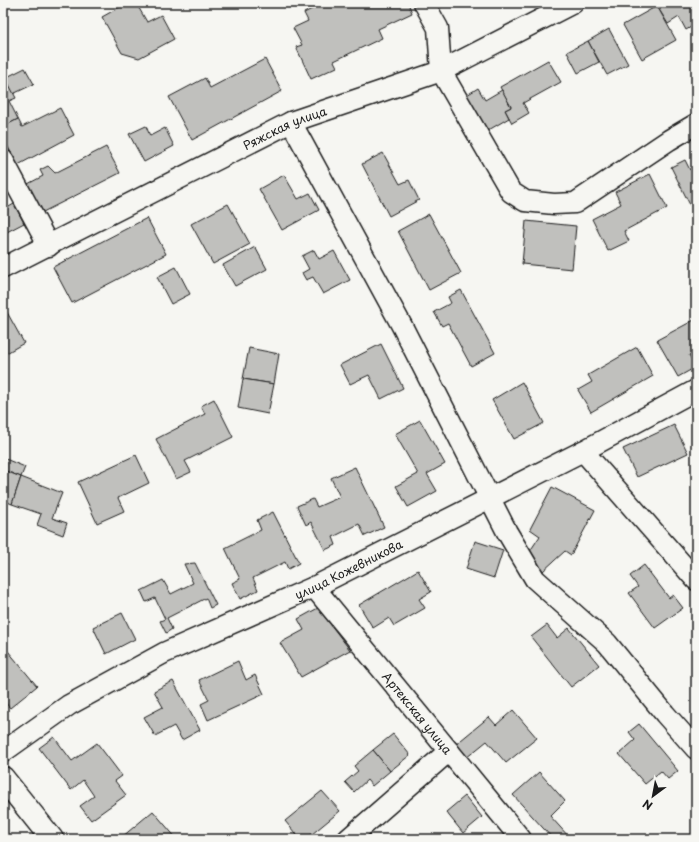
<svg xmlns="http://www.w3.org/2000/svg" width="699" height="842" font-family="'Playpen Sans',sans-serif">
<rect width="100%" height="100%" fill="#f6f6f2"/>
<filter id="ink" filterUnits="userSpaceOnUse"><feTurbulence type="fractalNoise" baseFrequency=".025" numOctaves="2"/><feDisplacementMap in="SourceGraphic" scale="8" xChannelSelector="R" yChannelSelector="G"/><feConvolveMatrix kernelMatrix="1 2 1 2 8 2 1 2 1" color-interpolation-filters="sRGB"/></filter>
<g filter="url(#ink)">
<g fill="#c0c0bd" stroke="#1c1c1c">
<path d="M127,3H136L147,22L161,15L174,39L139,58L122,53L102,17Z"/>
<path d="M324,3H408L412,13L378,29L382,38L334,61L337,67L311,79L296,47L302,45L293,28L308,21L304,13Z"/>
<path d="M434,3H449L437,9Z"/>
<path d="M661,3H696V24L686,30L679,17L668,24L657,6Z"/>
<path d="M657,6L676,40L642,59L623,25Z"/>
<path d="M609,29L628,64L607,75L588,41Z"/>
<path d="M588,41L599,62L578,73L567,52Z"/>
<path d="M265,59L282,91L192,140L169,97L205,78L210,88Z"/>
<path d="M548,60L561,82L523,103L529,113L512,123L505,110L511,107L500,87Z"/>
<path d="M25,68L34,84L13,94L5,78Z"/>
<path d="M4,75L16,98L9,101L18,119L3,127Z"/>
<path d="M478,88L485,100L502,90L511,107L505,110L509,118L487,131L467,95Z"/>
<path d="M60,108L74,135L18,165L3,138V127L18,119L22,127Z"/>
<path d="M146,126L150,136L165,128L174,146L144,162L129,134Z"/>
<path d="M106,147L120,173L39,214L24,186L43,176L40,170L48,166L55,173Z"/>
<path d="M383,153L400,184L409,180L419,200L389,216L362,164Z"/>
<path d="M685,160L690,170L696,167V212L694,213L671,167Z"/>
<path d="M650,174L667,208L624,231L629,241L608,251L592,219L621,204L615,192Z"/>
<path d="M284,175L298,199L310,193L319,210L282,230L259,189Z"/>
<path d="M3,200L7,208L14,204L24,223L3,234Z"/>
<path d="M228,204L250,244L213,264L191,224Z"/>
<path d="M429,214L461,273L429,290L398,231Z"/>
<path d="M147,218L166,254L72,303L53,267Z"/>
<path d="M526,221L576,226L572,269L522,264Z"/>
<path d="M255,247L267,269L235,286L223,265Z"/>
<path d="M314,250L319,259L334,251L350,280L323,294L313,277L306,280L302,273L309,269L302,256Z"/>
<path d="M176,267L190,294L171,304L157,277Z"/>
<path d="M461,290L495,353L471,366L448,323L442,326L434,312L451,303L448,297Z"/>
<path d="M3,305L24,343L3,355Z"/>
<path d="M696,319V352L689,355L696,367L678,377L657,340Z"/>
<path d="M381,344L403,388L381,399L369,375L350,384L340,365Z"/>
<path d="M637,347L653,376L591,412L578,390L592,382L588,375Z"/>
<path d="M249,348L279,354L274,384L243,379Z"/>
<path d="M243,379L274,384L268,414L238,408Z"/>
<path d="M522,382L544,423L514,439L492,400Z"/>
<path d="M214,399L233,437L185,461L191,472L176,479L156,439L205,414L201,406Z"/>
<path d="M420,420L445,464L427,474L437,491L408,507L396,486L418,474L395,434Z"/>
<path d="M674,425L688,453L637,477L623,449Z"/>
<path d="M136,455L149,483L118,498L124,511L97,523L78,482Z"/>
<path d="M3,458L25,467L21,477L3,470Z"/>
<path d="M355,467L384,527L365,536L359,524L333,537L336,545L325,550L311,522L306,525L297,506L313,499L317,507L340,497L331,478Z"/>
<path d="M3,470L21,477L12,504L3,500Z"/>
<path d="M21,477L62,493L52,518L67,523L63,535L37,525L41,514L12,504Z"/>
<path d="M552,487L595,510L571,555L565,551L543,571L528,554L540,536L530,529Z"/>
<path d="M273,512L299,563L288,569L285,562L253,578L258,590L240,599L232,583L240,579L225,548L261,530L257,520Z"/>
<path d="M475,541L503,550L494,578L466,569Z"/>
<path d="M195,563L216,605L210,608L206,598L167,618L172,629L166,633L160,621L165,619L155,598L146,602L141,591L163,580L171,594L193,583L184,564Z"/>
<path d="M644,565L669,598L673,595L683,608L655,628L629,593L638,587L630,576Z"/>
<path d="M418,570L431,592L419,599L425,608L394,626L389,618L373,628L359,605Z"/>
<path d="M318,608L350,650L301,677L280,643L304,630L298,619Z"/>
<path d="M122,613L135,639L106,654L93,627Z"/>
<path d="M547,625L557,638L569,628L599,665L571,687L531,637Z"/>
<path d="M3,645L37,686L10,708L3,700Z"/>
<path d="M238,661L246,680L255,675L264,694L208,720L201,704L209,700L199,680Z"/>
<path d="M173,681L200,730L182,740L174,726L155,736L144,717L163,707L154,691Z"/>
<path d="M513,710L537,738L506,763L487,741L466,758L455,745L489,717L496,725Z"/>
<path d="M639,724L678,771L668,779L661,771L645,784L619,754L635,740L629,732Z"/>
<path d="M393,734L410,755L390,771L373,750Z"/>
<path d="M54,737L72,761L97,743L122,776L115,781L126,795L91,820L80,806L94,796L83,780L71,790L39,748Z"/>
<path d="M373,750L390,771L372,786L367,780L354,792L345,782L358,771L354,766Z"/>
<path d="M539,772L565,801L550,816L570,838L568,839H553L513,795Z"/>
<path d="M322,791L340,811L306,839H300L285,821Z"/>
<path d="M465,796L482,817L463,833L446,812Z"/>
<path d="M153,811L177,839H124L122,837Z"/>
</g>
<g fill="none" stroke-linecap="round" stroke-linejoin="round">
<g stroke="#1c1c1c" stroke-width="23">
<g id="minor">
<path d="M424,3L438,28L441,71L511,192L525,201L554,204L575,203L669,140L696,124"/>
<path d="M291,122L402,326L507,532L535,579L607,643L665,714L696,749"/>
<path d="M3,160L49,246"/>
<path id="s1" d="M3,268L291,122L441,71L573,3"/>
<path d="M583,451L696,580"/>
<path id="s2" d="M314,587L521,839"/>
<path id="s3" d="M3,752L69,705L164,653L314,587L583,451L696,390"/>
<path d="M348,839L449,751"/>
</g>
</g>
<g stroke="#1c1c1c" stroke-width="25">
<path id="secondary" d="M3,778L52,839"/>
</g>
<use href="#minor" stroke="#f6f6f2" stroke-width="20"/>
<use href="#secondary" stroke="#f6f6f2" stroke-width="22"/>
</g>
</g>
<g text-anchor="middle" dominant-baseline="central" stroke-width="4" stroke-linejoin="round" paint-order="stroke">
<g font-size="12" fill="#1c1c1c" stroke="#f6f6f2">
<text stroke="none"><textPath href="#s1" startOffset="315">Ряжская улица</textPath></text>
<text stroke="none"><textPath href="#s3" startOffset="392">улица Кожевникова</textPath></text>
<text stroke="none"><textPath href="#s2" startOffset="163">Артекская улица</textPath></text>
</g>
</g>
<rect width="699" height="842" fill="none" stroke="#f6f6f2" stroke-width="16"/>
<rect x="8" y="8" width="683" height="826" fill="none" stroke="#1c1c1c" stroke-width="1.5" filter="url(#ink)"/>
<g transform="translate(653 796) rotate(212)" stroke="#f6f6f2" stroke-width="3" paint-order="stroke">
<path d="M0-3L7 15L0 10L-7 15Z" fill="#1c1c1c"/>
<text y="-6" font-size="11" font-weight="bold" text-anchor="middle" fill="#1c1c1c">N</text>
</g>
</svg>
